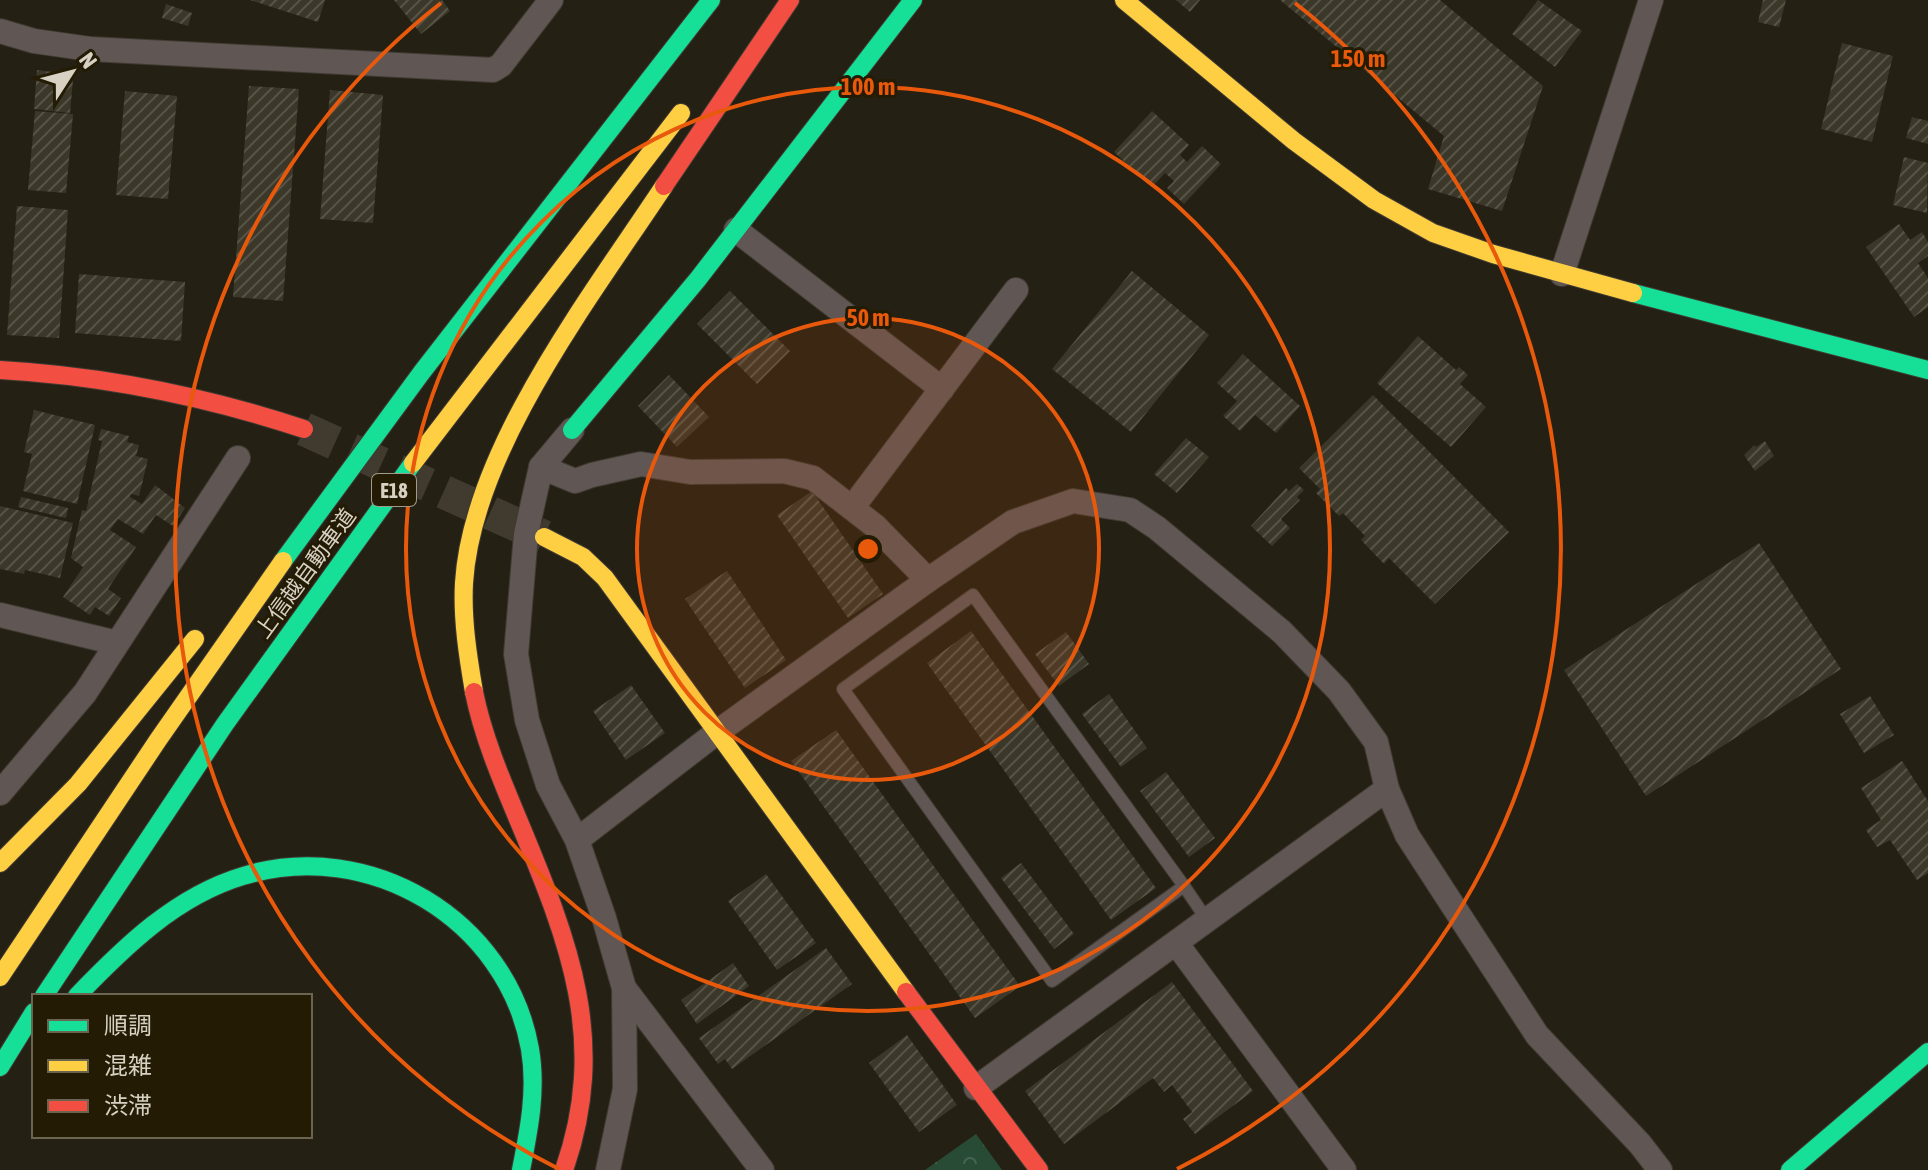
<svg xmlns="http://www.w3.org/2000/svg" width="1928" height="1170" font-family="'Asap Condensed','Noto Sans JP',sans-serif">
<defs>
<pattern id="park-crowns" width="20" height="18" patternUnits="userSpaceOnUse" patternTransform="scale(2)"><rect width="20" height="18" fill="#284b36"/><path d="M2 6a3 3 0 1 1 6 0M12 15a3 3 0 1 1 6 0" fill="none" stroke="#466451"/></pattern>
<pattern id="building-hatch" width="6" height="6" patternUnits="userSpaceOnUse" patternTransform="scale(2)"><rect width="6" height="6" fill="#3b3729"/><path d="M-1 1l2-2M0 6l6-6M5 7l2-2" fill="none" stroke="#575346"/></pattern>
</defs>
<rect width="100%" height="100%" fill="#252014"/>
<path fill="url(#park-crowns)" d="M976,1134L1002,1170H925Z"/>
<g fill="url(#building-hatch)">
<path d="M250,0H325L318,22Z"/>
<path d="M394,0H442L450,11L421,34Z"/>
<path d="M1176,0H1200L1190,12Z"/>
<path d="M1280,0H1440L1543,86L1502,211L1428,189L1444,136Z"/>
<path d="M1538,0L1582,31L1555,67L1512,34Z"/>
<path d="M1763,0H1786L1779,27L1758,22Z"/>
<path d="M166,4L192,13L188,26L162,18Z"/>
<path d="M1842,43L1893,56L1872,142L1821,129Z"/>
<path d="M37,70L68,74V80H73L70,113L34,109Z"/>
<path d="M249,86L299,89L283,301L233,297Z"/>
<path d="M330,90L383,95L373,223L320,219Z"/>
<path d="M125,91L177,96L168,199L116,195Z"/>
<path d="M35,111L73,114L66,193L28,190Z"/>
<path d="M1152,111L1189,145L1180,155L1187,162L1202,146L1221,164L1184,204L1167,188L1174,181L1165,173L1152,187L1114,152Z"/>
<path d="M1912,117L1928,121V144L1906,138Z"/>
<path d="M1904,157L1928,163L1927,213L1893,205Z"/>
<path d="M17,206L68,210L59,338L7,335Z"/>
<path d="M1899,224L1910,240L1922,232L1928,242V256L1918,263L1928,278V307L1914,317L1866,247Z"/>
<path d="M1132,271L1209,335L1131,432L1052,369Z"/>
<path d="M79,274L185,282L181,341L75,333Z"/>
<path d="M730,291L790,351L757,384L697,324Z"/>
<path d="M1418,336L1456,370L1459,367L1468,375L1460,384L1486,407L1451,447L1377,383Z"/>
<path d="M1243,354L1300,406L1276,433L1255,415L1240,431L1223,416L1237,401L1217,383Z"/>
<path d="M669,375L709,417L677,447L638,406Z"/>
<path d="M1373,395L1509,532L1435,604L1389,558L1384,564L1361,540L1365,536L1343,513L1339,516L1316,493L1320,489L1299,468Z"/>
<path d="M34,410L95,425L77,504L23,491L32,454L24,452Z"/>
<path d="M101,429L129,436L127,442L139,445L136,456L148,459L139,496L131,494L130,497L142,504L155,485L185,508L173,526L156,515L143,534L118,519L110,530L136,547L108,589L121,598L109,616L95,607L90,615L63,597L83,567L71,558L82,510L86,511L102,441L98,440Z"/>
<path d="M1186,438L1209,457L1177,493L1154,474Z"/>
<path d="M1765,441L1774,456L1755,471L1744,455L1754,445L1756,447Z"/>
<path d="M1297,484L1304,490L1297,497L1300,500L1281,519L1290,528L1272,546L1251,526L1286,488L1289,491Z"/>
<path d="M812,491L883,594L848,618L777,515Z"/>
<path d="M21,497L68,508L66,518L18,507Z"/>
<path d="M0,506L73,523L60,578L25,570L24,574L0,569Z"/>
<path d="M1759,543L1841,669L1646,796L1564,670Z"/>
<path d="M727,571L786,660L745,688L685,599Z"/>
<path d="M971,631L1156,888L1111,920L927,663Z"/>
<path d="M1066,632L1089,664L1059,686L1035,654Z"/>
<path d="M631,685L665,733L626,760L593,711Z"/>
<path d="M1109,694L1147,748L1121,767L1082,714Z"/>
<path d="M1870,696L1894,735L1864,753L1840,714Z"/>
<path d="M836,730L1020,986L975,1018L791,761Z"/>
<path d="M1902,761L1928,801V873L1917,880L1890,840L1877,847L1866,830L1881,820L1861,788Z"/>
<path d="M1166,772L1215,838L1189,857L1140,791Z"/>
<path d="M1021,863L1074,934L1054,949L1001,878Z"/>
<path d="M766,874L816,943L777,970L728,901Z"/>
<path d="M826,948L852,984L732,1069L725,1059L718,1064L699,1038Z"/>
<path d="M733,963L749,986L697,1024L681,1000Z"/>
<path d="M1172,982L1253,1091L1195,1134L1183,1119L1192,1112L1172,1085L1164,1092L1153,1078L1064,1144L1025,1091Z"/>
<path d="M907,1035L957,1105L919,1132L869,1063Z"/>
</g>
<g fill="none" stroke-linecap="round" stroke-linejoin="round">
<path stroke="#403b2e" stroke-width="34" stroke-dasharray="34 17" stroke-linecap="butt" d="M304,429L544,537"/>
<g stroke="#403b32" stroke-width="14">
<path id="lane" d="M1184,886L1052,981L843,689L973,595L1184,886L1207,920"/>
</g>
<g stroke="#403b32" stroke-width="26">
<g id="street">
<path d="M0,31L34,41L90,49L493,70L501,65L551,0"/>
<path d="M736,230L942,389"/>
<path d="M1562,274L1651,0"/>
<path d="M572,430L541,467L526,534L516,654L527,720L548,785L577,840L604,918L624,988L625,1089L608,1170"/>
<path d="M541,467L575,481L592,475L641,464L690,472L784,471L813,478L875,526L928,580"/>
<path d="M852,508L1016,290"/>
<path d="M0,615L117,643"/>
<path d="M0,793L85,693L238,458"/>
<path d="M577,840L716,733L928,580L1013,522L1073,501L1130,510L1157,528L1282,632L1339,691L1376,742L1387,789L1407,835L1537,1035L1640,1144L1660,1170"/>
<path d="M1176,943L1344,1170"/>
<path d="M624,988L762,1170"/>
<path d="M976,1088L1387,789"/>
</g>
</g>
<g stroke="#403b32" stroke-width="20">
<g id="fast">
<path d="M1633,293L1928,370"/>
<path d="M572,430L698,279L913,0"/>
<path d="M283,561L422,372L711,0"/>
<path d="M44,996L225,724L413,463"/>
<path d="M77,996C124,947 176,896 243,876C369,837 507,919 530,1049C537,1090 529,1130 521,1170"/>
<path d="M0,1067L34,1012"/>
<path d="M1790,1170L1928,1052"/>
</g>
</g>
<g stroke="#403b32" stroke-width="20">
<g id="slow">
<path d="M1124,0L1294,141L1374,200L1433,233L1493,254L1633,293"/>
<path d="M413,463L681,113"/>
<path d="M544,537L583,557L605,578L906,992"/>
<path d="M474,692C468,657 462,619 464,583C472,450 592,295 664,186"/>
<path d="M0,863L78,784L195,639"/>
<path d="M0,977L158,740L283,561"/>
</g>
</g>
<g stroke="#403b32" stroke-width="20">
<g id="jam">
<path d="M664,186L790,0"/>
<path d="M0,370C105,376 204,396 304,429"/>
<path d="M474,692C483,737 502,781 520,824C569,942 609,1041 564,1170"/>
<path d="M906,992L1039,1170"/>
</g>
</g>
<use href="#lane" stroke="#605654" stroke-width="12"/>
<use href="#street" stroke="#605654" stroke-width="24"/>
<use href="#fast" stroke="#16e098" stroke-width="18"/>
<use href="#slow" stroke="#ffcf43" stroke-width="18"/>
<use href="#jam" stroke="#f24e42" stroke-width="18"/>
</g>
<circle cx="868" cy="549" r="231" fill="#e8590c" fill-opacity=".12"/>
<g fill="none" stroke="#e8590c" stroke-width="4">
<circle cx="868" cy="549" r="231"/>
<circle cx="868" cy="549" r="462"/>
<path d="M559 1169A693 693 0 0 1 441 3M1295 3A693 693 0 0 1 1177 1169"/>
</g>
<g text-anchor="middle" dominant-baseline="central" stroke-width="6" stroke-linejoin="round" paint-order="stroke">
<rect fill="#231b03" stroke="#a19a89" stroke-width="2" x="372" y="474" width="44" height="32" rx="6"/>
<g font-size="20" font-weight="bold" fill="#d7d1c3">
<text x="394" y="490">E18</text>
</g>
<g font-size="22" fill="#d7d1c3" stroke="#231b03">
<text transform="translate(305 573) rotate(-54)">上信越自動車道</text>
</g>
</g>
<circle cx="868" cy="549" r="12" fill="#e8590c" stroke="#231b03" stroke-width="4"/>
<g font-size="24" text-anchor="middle" font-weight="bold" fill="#e8590c" stroke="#231b03" stroke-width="6" stroke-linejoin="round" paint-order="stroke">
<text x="1358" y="67">150 m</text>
<text x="868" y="95">100 m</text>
<text x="868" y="326">50 m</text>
</g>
<rect x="32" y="994" width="280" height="144" fill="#231b03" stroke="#6b6450" stroke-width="2"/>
<rect x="48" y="1020" width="40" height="12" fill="#16e098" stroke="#6b6450" stroke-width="2"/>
<text x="104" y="1034" font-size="24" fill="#d7d1c3">順調</text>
<rect x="48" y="1060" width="40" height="12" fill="#ffcf43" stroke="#6b6450" stroke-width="2"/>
<text x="104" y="1074" font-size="24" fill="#d7d1c3">混雑</text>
<rect x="48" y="1100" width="40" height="12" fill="#f24e42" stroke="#6b6450" stroke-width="2"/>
<text x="104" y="1114" font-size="24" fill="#d7d1c3">渋滞</text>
<g transform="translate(72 72) rotate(54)" stroke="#231b03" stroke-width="6" paint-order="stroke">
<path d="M0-6L14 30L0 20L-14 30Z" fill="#d7d1c3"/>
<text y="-12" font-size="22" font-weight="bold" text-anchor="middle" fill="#d7d1c3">N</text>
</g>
</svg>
